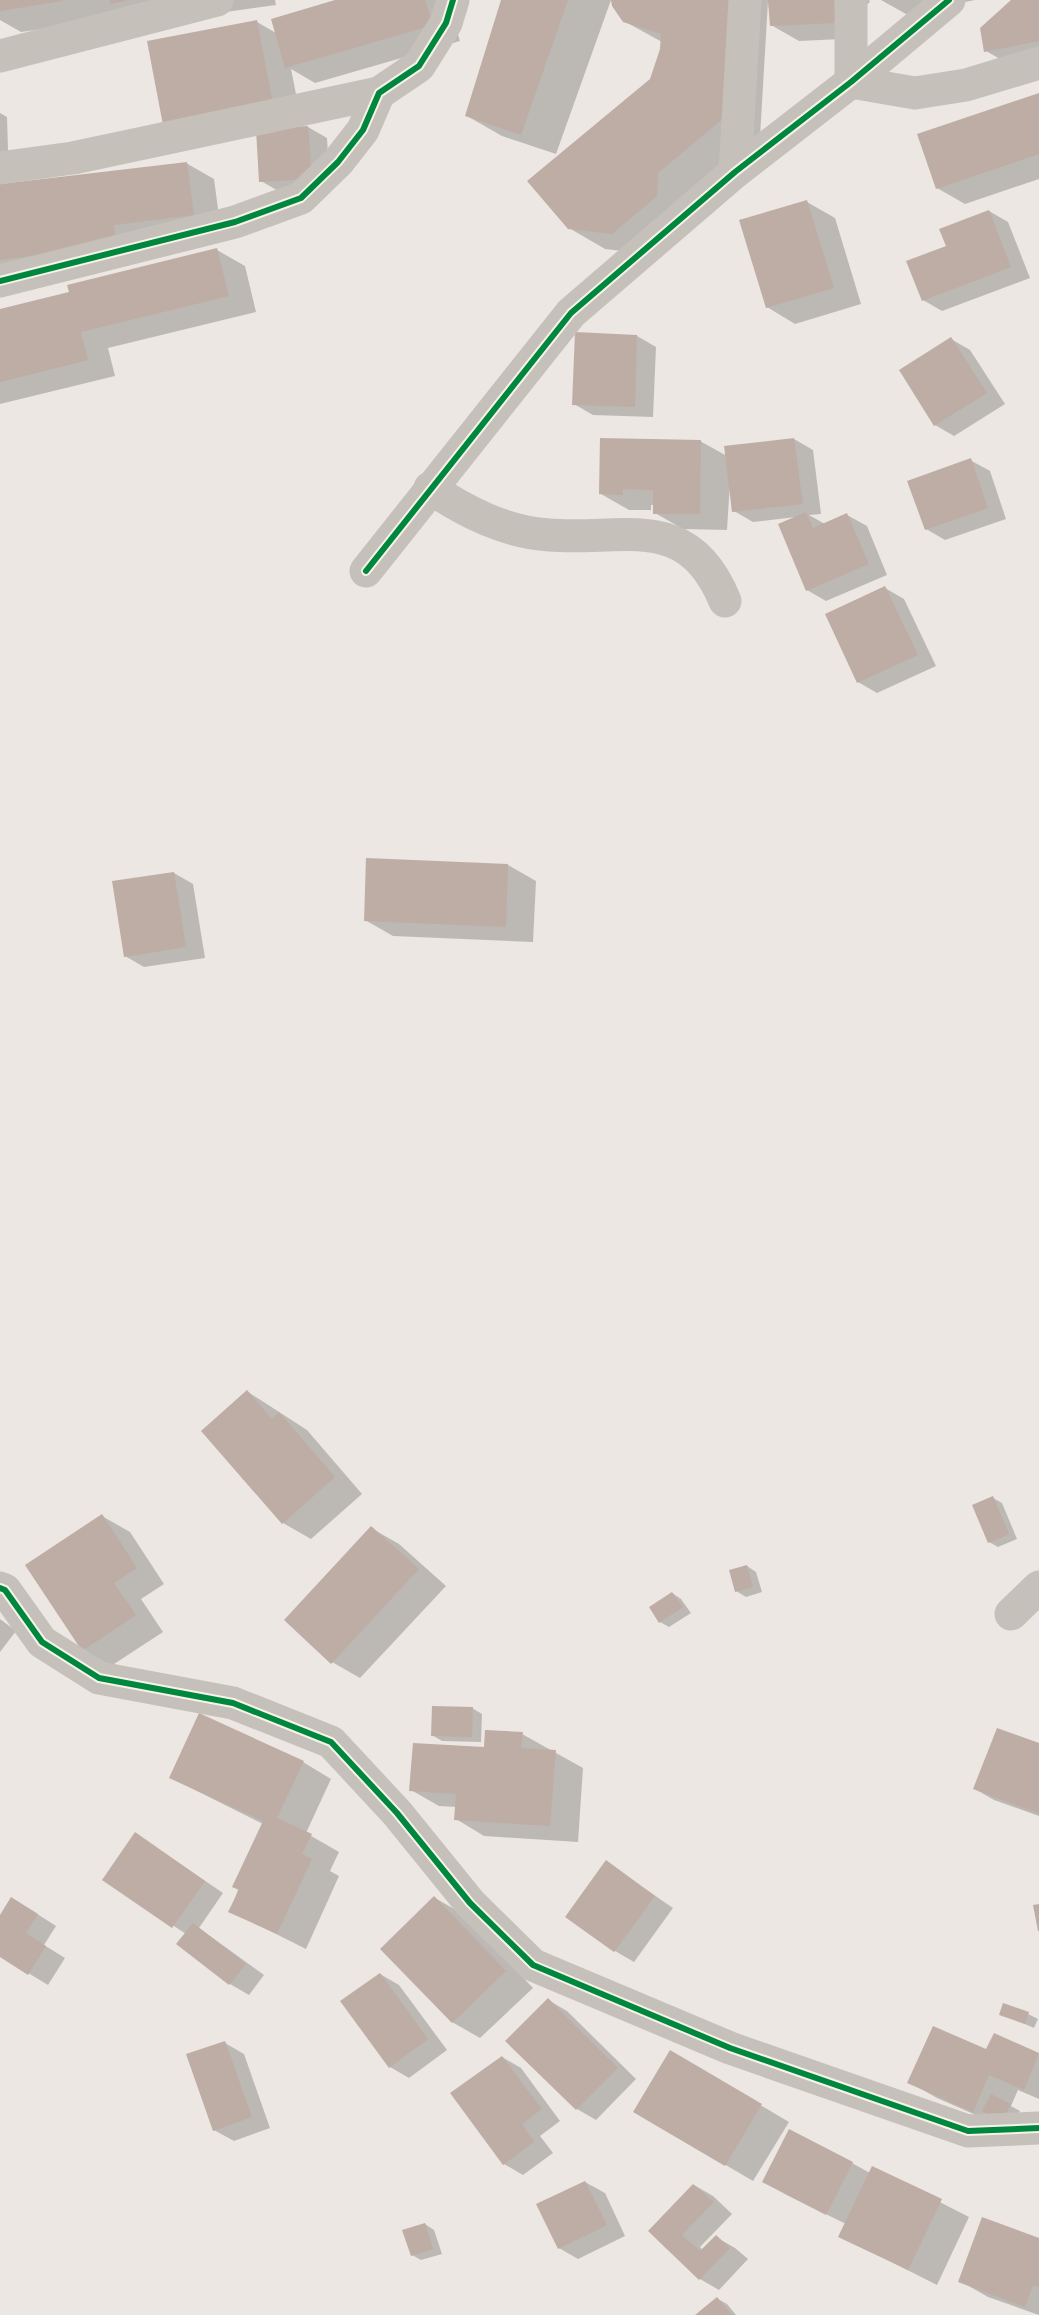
<svg xmlns="http://www.w3.org/2000/svg" width="1039" height="2315" font-family="'Asap Condensed',sans-serif">
<rect width="100%" height="100%" fill="#ece7e2"/>
<g fill="#0003">
<path d="M0,0H275L276,5L147,23L134,16L21,32L0,20Z"/>
<path d="M340,0H448L460,41L315,83L291,69L301,119L192,140L257,22L276,33Z"/>
<path d="M503,0H611L556,154L502,136L467,116Z"/>
<path d="M613,0H869L870,2L861,9L863,38L799,41L771,25L768,1L760,137L648,254L605,249L569,228L651,80L661,49L662,42L624,21Z"/>
<path d="M881,0H975L906,14Z"/>
<path d="M1014,0H1039V68L1021,71L986,51Z"/>
<path d="M1039,95V179L965,204L937,188Z"/>
<path d="M0,113L7,117L9,182H0Z"/>
<path d="M308,127L327,138L330,189L280,192L261,181Z"/>
<path d="M186,163L214,179L221,231L0,276V186Z"/>
<path d="M807,202L835,218L861,304L795,324L767,307Z"/>
<path d="M989,211L1008,222L1030,278L942,311L923,300Z"/>
<path d="M217,250L245,266L256,312L108,348L115,376L0,404V310L71,293Z"/>
<path d="M577,334L637,336L656,347L653,417L593,415L574,404Z"/>
<path d="M951,339L970,350L1005,404L954,436L935,425Z"/>
<path d="M794,439L813,450L821,514L809,515L825,524L847,515L867,526L887,575L826,601L807,590L796,517L753,522L734,511L730,482L727,530L683,529L655,513V505H651V510H629L601,494L700,441L727,456Z"/>
<path d="M970,460L990,471L1006,519L945,540L926,529Z"/>
<path d="M885,588L904,599L936,666L877,693L858,682Z"/>
<path d="M508,865L536,881L533,942L393,936L365,920Z"/>
<path d="M174,873L193,884L205,958L144,967L125,956Z"/>
<path d="M248,1392L307,1430L362,1494L311,1539L283,1523Z"/>
<path d="M993,1498L1002,1503L1017,1539L998,1547L989,1542Z"/>
<path d="M102,1516L130,1532L164,1584L141,1599L163,1632L111,1666L83,1650Z"/>
<path d="M371,1528L399,1544L446,1586L360,1678L332,1662Z"/>
<path d="M747,1566L756,1572L762,1592L746,1597L736,1591Z"/>
<path d="M672,1593L681,1599L691,1613L669,1627L660,1622Z"/>
<path d="M0,1619L16,1631L0,1652Z"/>
<path d="M472,1708L482,1714L481,1742L442,1741L432,1735Z"/>
<path d="M522,1734L583,1768L578,1842L484,1836L456,1819L457,1807L439,1806L411,1790L485,1749Z"/>
<path d="M1039,1745V1816L994,1800L975,1789Z"/>
<path d="M303,1762L331,1779L306,1833L339,1852L330,1871L339,1876L306,1949L230,1911L263,1824L171,1778Z"/>
<path d="M136,1834L223,1893L199,1928L264,1975L249,1995L230,1984L178,1944L186,1934L104,1880Z"/>
<path d="M606,1862L673,1908L634,1962L615,1951Z"/>
<path d="M435,1898L463,1914L533,1988L480,2038L452,2022Z"/>
<path d="M31,1910L56,1926L44,1945L65,1958L48,1985L0,1956V1917Z"/>
<path d="M380,1974L399,1985L447,2050L409,2078L390,2067Z"/>
<path d="M548,2000L567,2011L636,2079L596,2120L577,2109Z"/>
<path d="M1001,2014H1028L1038,2019L1034,2028Z"/>
<path d="M994,2035L1039,2054V2099L1018,2090L1011,2106L1020,2111L1012,2125L1001,2126L937,2098L909,2082L987,2051Z"/>
<path d="M225,2043L244,2054L270,2128L234,2141L214,2130Z"/>
<path d="M670,2052L789,2122L753,2181L635,2112Z"/>
<path d="M502,2057L521,2068L560,2121L540,2136L553,2153L523,2175L504,2164Z"/>
<path d="M852,2163L870,2173L873,2168L969,2217L937,2285L840,2236L846,2224L783,2193Z"/>
<path d="M585,2182L605,2193L625,2236L578,2259L559,2248Z"/>
<path d="M694,2185L713,2196L732,2214L700,2247L703,2250L716,2237L735,2248L748,2259L719,2290L700,2279L650,2231Z"/>
<path d="M425,2224L434,2230L442,2254L421,2260L412,2255Z"/>
<path d="M1039,2240V2315L988,2297L960,2281Z"/>
<path d="M718,2299L727,2304L736,2315H697Z"/>
</g>
<g fill="#beada5">
<path d="M0,0H62V1L0,11Z"/>
<path d="M110,0H126V1L110,4Z"/>
<path d="M335,0H425L433,25L285,68L271,19Z"/>
<path d="M501,0H568L521,135L465,116Z"/>
<path d="M611,0H732L725,117L658,173L657,196L612,234L568,229L527,181L650,79L660,49L661,34L623,22L612,6Z"/>
<path d="M768,0H834L836,23L770,26Z"/>
<path d="M1011,0H1039V41L984,52L980,28Z"/>
<path d="M257,20L273,104L163,125L147,41Z"/>
<path d="M1039,93V154L936,189L917,134Z"/>
<path d="M308,126L312,179L259,182L256,129Z"/>
<path d="M187,162L194,215L114,225L116,246L0,260V184Z"/>
<path d="M807,200L834,288L766,308L739,220Z"/>
<path d="M989,210L1011,267L922,301L906,261L946,246L939,229Z"/>
<path d="M217,248L229,296L81,332L88,360L0,382V309L69,292L67,285Z"/>
<path d="M575,332L637,335L635,407L572,405Z"/>
<path d="M951,337L987,393L934,426L899,370Z"/>
<path d="M600,438L701,440L700,514H653V490L623,489V495L599,494Z"/>
<path d="M794,438L803,504L732,512L724,446Z"/>
<path d="M971,458L988,508L925,530L907,481Z"/>
<path d="M806,512L813,528L847,513L869,564L806,591L778,524Z"/>
<path d="M885,586L918,655L857,683L825,614Z"/>
<path d="M366,858L508,864L506,927L364,921Z"/>
<path d="M174,872L186,947L124,957L112,881Z"/>
<path d="M247,1390L272,1419L279,1412L335,1477L282,1524L201,1431Z"/>
<path d="M993,1496L1009,1534L988,1543L972,1505Z"/>
<path d="M102,1514L137,1568L114,1583L136,1615L82,1651L25,1565Z"/>
<path d="M371,1526L419,1569L331,1664L284,1620Z"/>
<path d="M747,1565L753,1587L735,1592L729,1570Z"/>
<path d="M672,1592L683,1607L659,1623L649,1607Z"/>
<path d="M432,1706L473,1707L472,1737L431,1736Z"/>
<path d="M199,1713L304,1761L277,1818L312,1834L302,1854L312,1859L277,1934L228,1912L239,1890L232,1887L263,1821L169,1778Z"/>
<path d="M997,1728L1039,1743V1814L973,1789Z"/>
<path d="M485,1730L523,1732L521,1748L556,1750L550,1826L454,1820L456,1794L409,1791L413,1743L484,1747Z"/>
<path d="M135,1832L205,1881L172,1928L102,1880Z"/>
<path d="M606,1860L655,1896L614,1952L565,1917Z"/>
<path d="M434,1896L506,1971L452,2023L380,1949Z"/>
<path d="M11,1897L38,1914L26,1933L46,1946L28,1975L0,1957V1915Z"/>
<path d="M1039,1904V1931H1038L1033,1905Z"/>
<path d="M193,1923L246,1964L229,1985L176,1944Z"/>
<path d="M380,1973L428,2039L389,2068L340,2001Z"/>
<path d="M548,1998L618,2068L576,2110L505,2041Z"/>
<path d="M1003,2003L1029,2012L1025,2024L999,2015Z"/>
<path d="M933,2026L986,2049L994,2033L1039,2053L1024,2090L989,2075L973,2112L907,2083Z"/>
<path d="M225,2041L252,2117L213,2131L186,2054Z"/>
<path d="M670,2050L762,2104L725,2166L633,2112Z"/>
<path d="M502,2056L542,2109L522,2124L534,2142L503,2165L450,2093Z"/>
<path d="M991,2094L1011,2104L1002,2121L982,2111Z"/>
<path d="M789,2129L853,2162L826,2215L762,2182Z"/>
<path d="M872,2166L942,2199L908,2270L838,2237Z"/>
<path d="M585,2181L607,2225L558,2249L536,2204Z"/>
<path d="M693,2184L714,2202L682,2235L700,2251L716,2235L730,2248L699,2280L648,2231Z"/>
<path d="M982,2217L1039,2238V2287L1033,2285L1025,2307L958,2282Z"/>
<path d="M425,2223L433,2249L411,2256L402,2230Z"/>
<path d="M717,2297L732,2315H695Z"/>
</g>
<g fill="none" stroke-linecap="round" stroke-linejoin="round">
<g stroke="#c5c0ba" stroke-width="33">
<path d="M851,0V82L915,93L966,85L1039,63"/>
<path d="M0,56L217,0"/>
<path d="M0,168L73,158L379,93"/>
<path d="M735,172L745,0"/>
<path d="M0,281L235,222L301,198L338,162L363,130L379,93L419,66L446,23L453,0"/>
<path d="M430,488C466,512 505,532 549,535C624,541 688,510 725,601"/>
<path d="M366,571L571,313L735,172L851,82L949,0"/>
<path d="M0,1588L5,1590L42,1642L99,1678L233,1703L331,1742L397,1813L470,1903L533,1965L730,2048L968,2131L1039,2128"/>
<path d="M1011,1614L1039,1587"/>
</g>
<g stroke="#f8f2ea" stroke-width="10">
<g id="cycleway">
<path d="M0,281L235,222L301,198L338,162L363,130L379,93L419,66L446,23L453,0"/>
<path d="M366,571L571,313L735,172L851,82L949,0"/>
<path d="M0,1588L5,1590L42,1642L99,1678L233,1703L331,1742L397,1813L470,1903L533,1965L730,2048L968,2131L1039,2128"/>
</g>
</g>
<use href="#cycleway" stroke="#00873e" stroke-width="6"/>
</g>
</svg>
